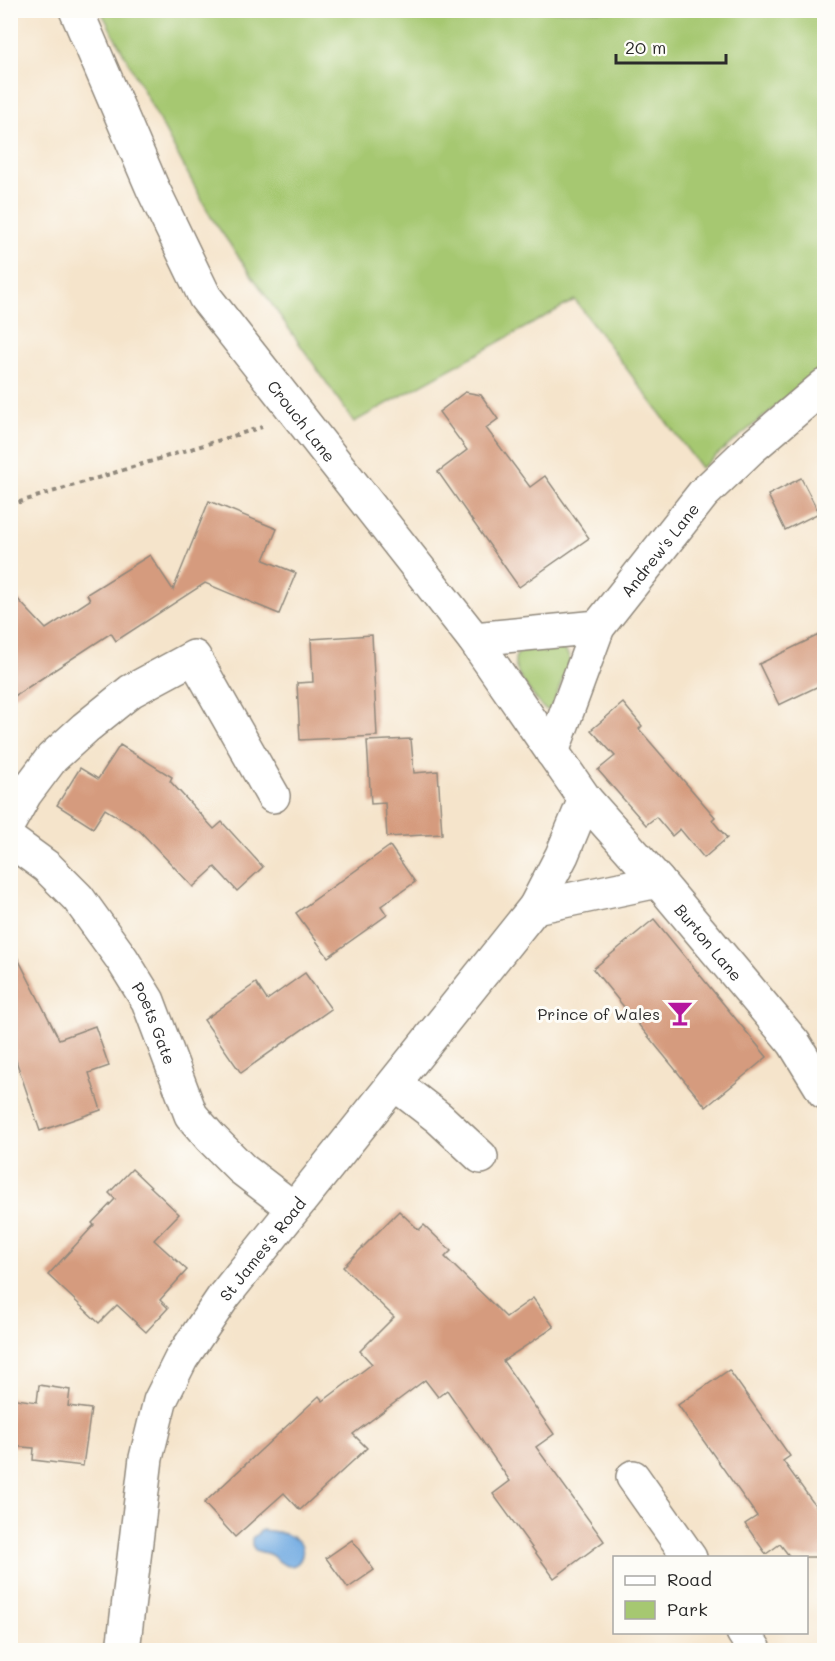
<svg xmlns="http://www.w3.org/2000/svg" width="835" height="1661" font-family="Mali,sans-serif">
<rect width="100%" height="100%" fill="#fdfcf7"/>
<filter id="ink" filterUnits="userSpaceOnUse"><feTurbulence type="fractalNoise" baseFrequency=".0167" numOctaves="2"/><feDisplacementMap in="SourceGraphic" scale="12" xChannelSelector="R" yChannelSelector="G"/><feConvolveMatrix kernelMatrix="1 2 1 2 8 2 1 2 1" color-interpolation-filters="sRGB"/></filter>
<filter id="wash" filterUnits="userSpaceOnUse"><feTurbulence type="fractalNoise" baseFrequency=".008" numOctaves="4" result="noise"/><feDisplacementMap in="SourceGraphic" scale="24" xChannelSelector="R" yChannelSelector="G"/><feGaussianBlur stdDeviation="1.35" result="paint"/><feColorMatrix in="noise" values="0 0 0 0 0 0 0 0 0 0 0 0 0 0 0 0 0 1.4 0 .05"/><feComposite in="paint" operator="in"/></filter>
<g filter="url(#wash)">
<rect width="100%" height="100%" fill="#f5e4cb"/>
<g fill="#a6c871" stroke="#687a4e" stroke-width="1.5">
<path d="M101,11H824V367L701,468L575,300L354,422L211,217Z"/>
<path d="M559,647C566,650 569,654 570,661L551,709L547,710L543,708C535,697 497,657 525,650C536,647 548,648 559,647Z"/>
</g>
<path fill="#73ace2" stroke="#4f6c86" stroke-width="1.5" d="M262,1530C274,1531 289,1533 298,1541C307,1549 302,1566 289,1566C280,1565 276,1557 269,1554C264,1552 260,1552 255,1550L252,1545V1538Z"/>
<g id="blocks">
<g fill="#d59b7e">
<path d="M465,392L481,395L498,419L486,428L530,487L545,476L589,538L519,587L438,472L467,450L439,412Z"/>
<path d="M801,478L819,513L785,530L768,495Z"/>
<path d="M209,501L277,529L264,560L296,573L279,614L205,583L116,641L111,633L10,699V591L46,629L90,600L87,594L150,555L173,590Z"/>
<path d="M825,632V683L779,705L759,664Z"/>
<path d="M372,635L377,736L300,740L297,683L313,682L311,639Z"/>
<path d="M623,703L642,726L639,729L715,817L712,820L727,838L704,858L680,829L672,836L656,817L646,825L598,770L615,756L591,730Z"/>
<path d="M411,739L414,773L438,771L442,834L387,837L385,803L371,804L367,741Z"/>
<path d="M120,745L172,777L170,781L214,829L222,822L263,867L237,891L215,867L193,887L139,830L105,809L93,828L57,805L80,768L98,779Z"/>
<path d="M390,846L415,882L381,906L387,915L328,957L296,913Z"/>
<path d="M654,919L767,1057L706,1107L593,969Z"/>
<path d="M10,943L59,1039L95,1026L109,1066L89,1073L101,1110L40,1131L10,1043Z"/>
<path d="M305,973L331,1009L241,1073L204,1020L256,983L267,1000Z"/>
<path d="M132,1169L179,1214L154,1240L187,1270L160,1300L168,1308L146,1332L117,1305L99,1323L48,1275L94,1225L92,1223L115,1199L109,1193Z"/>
<path d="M399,1211L419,1230L424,1225L451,1251L445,1257L506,1317L533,1298L554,1327L503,1361L554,1434L536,1447L604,1541L554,1578L493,1494L510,1481L447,1390L438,1397L425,1380L353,1434L367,1448L300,1510L284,1493L235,1537L204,1503L319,1396L323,1401L372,1364L360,1351L394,1317L343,1267Z"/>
<path d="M729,1370L790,1456L783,1461L825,1519V1557H790L780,1544L766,1554L745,1524L757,1516L678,1405Z"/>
<path d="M39,1385L70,1390L68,1406L91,1409L83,1466L33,1460L34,1448L10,1446V1398L37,1402Z"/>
<path d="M352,1540L374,1570L348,1588L326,1558Z"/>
</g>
</g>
</g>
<g filter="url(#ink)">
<use href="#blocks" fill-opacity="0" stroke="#90887b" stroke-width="1.5"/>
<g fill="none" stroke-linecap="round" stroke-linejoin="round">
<g stroke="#90887b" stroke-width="36">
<g id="minor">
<path id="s1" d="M76,10L152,187L205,297L474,639L585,799L658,881L794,1043L824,1092"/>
<path d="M474,639L598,627"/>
<path id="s2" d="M552,752L598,627L703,494L750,449L824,386"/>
<path d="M10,821L25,794L52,758L85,728L131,691L194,657L273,796"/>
<path id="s3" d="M10,840L47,867L78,898L122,959L148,1001L191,1115L210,1137L242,1169L293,1208"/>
<path d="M535,907L658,881"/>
<path d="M395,1084L439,1118L481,1157"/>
<path d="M633,1477L690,1558"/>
<path d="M743,1632L755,1650"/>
<path id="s4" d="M123,1650L146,1458L160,1401L181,1359L224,1296L535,907L562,855L585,799"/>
</g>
</g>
<path stroke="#90887b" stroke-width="4" stroke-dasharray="4.5 4.5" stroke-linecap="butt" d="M10,505L262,427"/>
<use href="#minor" stroke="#fff" stroke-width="33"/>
</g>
</g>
<defs>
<g id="bar-bare" transform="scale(2.07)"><path d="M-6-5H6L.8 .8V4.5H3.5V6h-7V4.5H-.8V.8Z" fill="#b5179e" stroke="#fdfcf7" stroke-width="2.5" paint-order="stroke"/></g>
</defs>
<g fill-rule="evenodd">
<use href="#bar-bare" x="680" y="1013"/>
</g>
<g text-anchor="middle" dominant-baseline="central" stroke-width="6" stroke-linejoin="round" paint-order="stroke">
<g font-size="16" fill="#2b2b2b" stroke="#fdfcf7">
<text stroke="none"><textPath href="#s1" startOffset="472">Crouch Lane</textPath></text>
<text stroke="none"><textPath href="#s2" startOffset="232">Andrew's Lane</textPath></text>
<text stroke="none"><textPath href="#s1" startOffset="1134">Burton Lane</textPath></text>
<text stroke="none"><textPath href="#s3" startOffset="237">Poets Gate</textPath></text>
<text stroke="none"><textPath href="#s4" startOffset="436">St James's Road</textPath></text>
</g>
<g font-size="16" fill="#2b2b2b" stroke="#fdfcf7" text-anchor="end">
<text x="660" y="1013">Prince of Wales</text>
</g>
</g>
<rect width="835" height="1661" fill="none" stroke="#fdfcf7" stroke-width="36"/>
<rect x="613" y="1556" width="195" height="78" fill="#fdfcf7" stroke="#a9a8a5" stroke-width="1.5"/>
<rect x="625" y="1576" width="30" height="9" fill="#ffffff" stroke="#a9a8a5" stroke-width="1.5"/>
<text x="667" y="1586" font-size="18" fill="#2b2b2b">Road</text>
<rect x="625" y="1601" width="30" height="18" fill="#a6c871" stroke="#a9a8a5" stroke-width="1.5"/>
<text x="667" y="1616" font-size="18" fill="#2b2b2b">Park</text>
<path d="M616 54v9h110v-9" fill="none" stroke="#2b2b2b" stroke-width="3"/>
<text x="625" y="54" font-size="18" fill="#2b2b2b" stroke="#fdfcf7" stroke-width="4.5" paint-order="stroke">20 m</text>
</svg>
